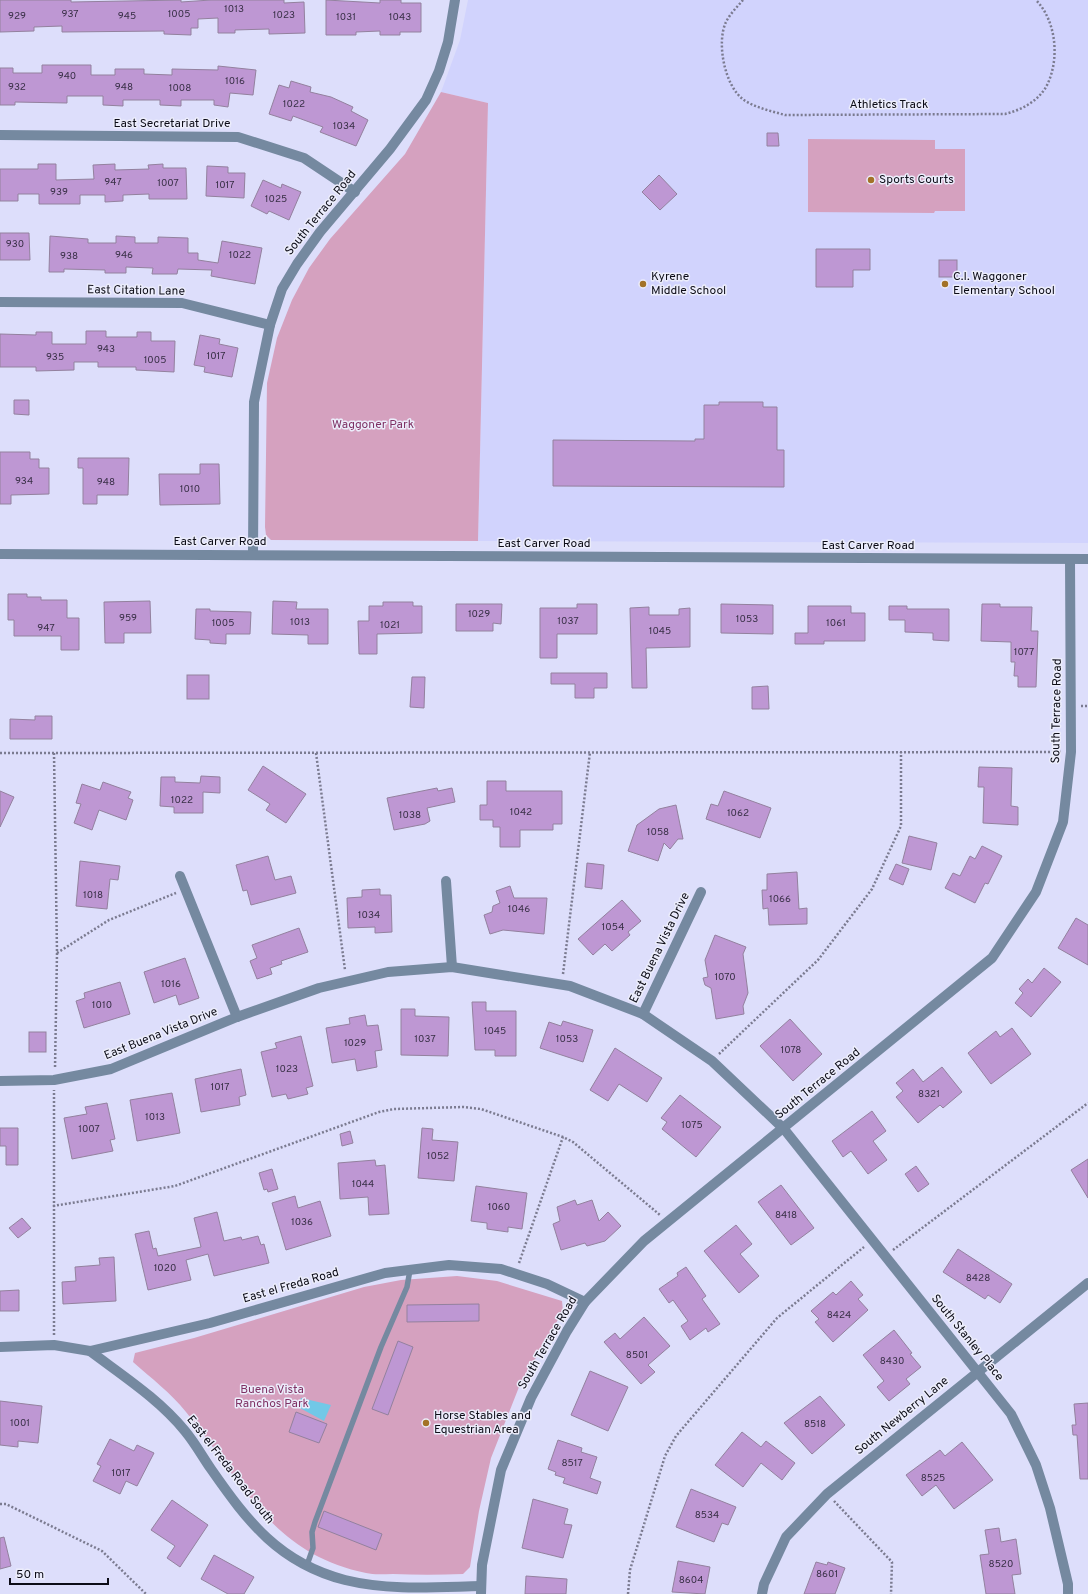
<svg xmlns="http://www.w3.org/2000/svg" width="1088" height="1594" font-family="Overpass,sans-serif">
<rect width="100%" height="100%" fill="#dddefb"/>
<path fill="#d1d3fd" d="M468,0H1088V543L478,541L488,103L441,92L460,40Z"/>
<g fill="#d5a1bf">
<path d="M441,92L488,103L478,541L271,540L266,535L265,527L267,383L277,338L292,300L309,268L330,239L405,154Z"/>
<path d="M808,139L935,140V149H965V211H935L934,213L808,212Z"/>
<path d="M457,1276L497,1281L562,1301L563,1311L519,1387L491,1458L479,1511L470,1567L463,1574C439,1575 416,1575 393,1574C384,1574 374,1575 366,1573C269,1553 242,1480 186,1412C171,1393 151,1378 133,1362L135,1353L194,1338L364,1287L401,1280Z"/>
</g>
<path fill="#71c8e7" d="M301,1398L331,1405L324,1421L298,1407Z"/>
<g fill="#be97d3" stroke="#93819e">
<path d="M0,0H71V2L181,0V2L211,0H284V3L304,2L305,33L269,34V29L235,30V33H218V18L198,19V28H191V35L164,34V31L62,32V26L34,27V31L0,32Z"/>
<path d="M326,0L380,3V0H401V3H421V32H400V35H380V31L356,32V35H326Z"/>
<path d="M42,65H91V75H115V69H144V74L172,75V69L218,70V66L256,70L253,95L230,93L228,107L214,105V100H181V106L160,105V100H123V106L103,105V96H67V103L15,102V105H0V68H13V73H42Z"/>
<path d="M291,81L311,87L310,92L331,97L353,107L351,111L368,120L356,146L320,132L323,127L293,116L291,121L269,114L279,85L289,88Z"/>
<path d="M767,133H778L779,146H767Z"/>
<path d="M38,164H56V180L94,179L93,165L115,164V170L149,169L148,165L163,164V168H186L187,199H149V194L123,195V201L105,202V195H80V204H39V194H18V201H0V169H38Z"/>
<path d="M207,166L228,167V173H245L244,198L206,196Z"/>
<path d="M659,175L677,194L660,210L642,192Z"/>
<path d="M263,180L281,188L282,184L301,192L289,220L269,211L267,214L251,206Z"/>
<path d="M0,233H29L30,260H0Z"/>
<path d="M50,236L88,239V243H116V236L135,237V243H158V237L188,238V253H198V260L218,263L222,241L262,248L255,284L211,276L212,270L178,269L177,274H152L153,268L126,267V273H105V270L64,269V272H49Z"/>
<path d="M816,249H870V270H853V287H816Z"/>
<rect x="939" y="260" width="18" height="17"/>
<path d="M86,331H106V337H137V332H151V341H175L174,372L136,370V367H98V362H74V370L36,371V367H0V334L36,335V332H52V344H86Z"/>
<path d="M200,335L220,339L219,344L238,348L232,377L204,372L205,367L194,365Z"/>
<path d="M14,400H29V415L14,414Z"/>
<path d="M719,402H763V407H777V450H784V487L553,486V440L695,441V439H704V405H719Z"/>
<path d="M0,452H30V459H39V468H49V494L11,495V504H0Z"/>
<path d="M78,458H129L128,495H97V504H83V468H78Z"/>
<path d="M200,464H219L220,504L160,505L159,474H200Z"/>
<path d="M8,594H27V597H41V600H67V618H79V650H61V636H14V620H8Z"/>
<path d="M150,601L151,633H124V643H105L104,602Z"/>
<path d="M273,601L297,602L296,609H328V644H308V635L272,634Z"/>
<path d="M383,602H413V606H422V633L377,634V654H359L358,621H369V606H383Z"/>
<path d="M456,604H502L501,624L493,623V631H456Z"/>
<path d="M577,604H597V634H557V658H540V608H577Z"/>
<path d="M721,604L773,605V634L721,633Z"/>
<path d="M982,604H1000V607H1032L1031,631H1038L1036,687H1018V676H1014L1015,662H1011V642L981,641Z"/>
<path d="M808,606H851V613H865V641H824V644H795V633H808Z"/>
<path d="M889,606H907V609H949V641L933,640V633L905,632V620H889Z"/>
<path d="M649,607V615H679V609L690,608V647L646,648L647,688H632L630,608Z"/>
<path d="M196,609H210V611L251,612L250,634H226V644L210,643V640L195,639Z"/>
<path d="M551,673H607V688H594V698H575V684H551Z"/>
<rect x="187" y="675" width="22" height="24"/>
<path d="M412,677H425L424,708L410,707Z"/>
<path d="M768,686L769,709H752V687Z"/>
<path d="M35,716H52V739H10V719L35,720Z"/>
<path d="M263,766L306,794L286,823L266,810L270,804L248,790Z"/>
<path d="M979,767L1012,768L1011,806L1018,807V825L983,823L984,787H978Z"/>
<path d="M201,776L220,777V793L203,792V813H174V807L160,806L161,777H175V782L200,783Z"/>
<path d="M487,781H506V791H562V824H553V830H520V847H500V827H493V820H480V805H487Z"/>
<path d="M103,782L131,792L128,798L133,800L126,820L99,810L92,830L74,823L81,804L76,803L82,784L100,790Z"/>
<path d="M437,788L438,791L452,788L455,802L427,808L430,821L425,824L394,830L387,798Z"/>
<path d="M0,791L14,797L0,827Z"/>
<path d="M724,791L771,808L760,838L706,819L711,804L718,806Z"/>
<path d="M676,805L683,839H678L670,849L664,843L658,861L628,851L637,825L659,809Z"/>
<path d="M909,836L937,843L931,870L902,863Z"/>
<path d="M982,846L1002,856L988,884L985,883L975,903L945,888L953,873L960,876L970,856L975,859Z"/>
<path d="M268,856L275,880L291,876L296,893L251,905L247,890L243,891L236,865Z"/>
<path d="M80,861L120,866L118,880L110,879L107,909L76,906Z"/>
<path d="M587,863L604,865L602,889L585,887Z"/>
<path d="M896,864L909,869L903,885L889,879Z"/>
<path d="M797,872L799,909L807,908V924L769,925L768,908L763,909L762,890H767V874Z"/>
<path d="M510,886L514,898H547L544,934L503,930L490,934L484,915L492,912L493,906L500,903L496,891Z"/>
<path d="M380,889V895H391L392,932L375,933V927L348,928L347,898L362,897V890Z"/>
<path d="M622,900L641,921L628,932L630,935L612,951L605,944L593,955L578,939Z"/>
<path d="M1076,918L1088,925V965L1058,948Z"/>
<path d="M299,928L308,952L281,961L282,964L270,968L272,974L257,979L250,961L257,958L252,945Z"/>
<path d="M715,935L746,947L743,954L748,993L743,1006L744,1014L716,1019L711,988L705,985L703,978L708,977L705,960Z"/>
<path d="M185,958L199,998L179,1005L176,995L154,1003L144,972Z"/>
<path d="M1044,968L1061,982L1031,1017L1015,1003L1023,993L1019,989L1028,979L1032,983Z"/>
<path d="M120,982L130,1014L84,1028L76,1001L85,998L84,993Z"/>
<path d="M472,1002H486V1011H516V1056H495V1050H475Z"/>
<path d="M401,1009H415V1016L449,1017L448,1056L401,1055Z"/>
<path d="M365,1015L367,1026L378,1025L382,1050L375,1051L377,1067L357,1071L355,1059L332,1063L326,1028L350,1024L349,1018Z"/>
<path d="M790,1019L822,1054L793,1081L760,1046Z"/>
<path d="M563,1021L593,1030L583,1062L540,1048L549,1022L561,1026Z"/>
<path d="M1012,1028L1031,1054L991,1084L968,1053L996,1031L1000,1037Z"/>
<rect x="29" y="1032" width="17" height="20"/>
<path d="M301,1036L313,1086L306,1088L308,1094L288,1099L286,1094L272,1097L261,1052L277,1048L275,1043Z"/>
<path d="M615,1048L662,1078L647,1102L619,1084L608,1101L590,1090Z"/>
<path d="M942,1067L962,1092L943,1108L940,1105L918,1123L896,1097L903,1091L896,1083L913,1069L923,1082Z"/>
<path d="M241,1069L246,1095L239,1097L240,1105L201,1112L195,1079Z"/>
<path d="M172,1093L180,1133L137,1141L130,1100Z"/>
<path d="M680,1095L721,1127L696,1157L662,1129L667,1122L661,1118Z"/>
<path d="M107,1103L115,1139L110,1140L113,1151L72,1159L64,1118L87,1114L85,1107Z"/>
<path d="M872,1111L886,1131L873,1141L887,1160L868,1174L851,1151L843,1157L832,1141Z"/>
<path d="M0,1128H18V1165H6V1146H0Z"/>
<path d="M422,1128L433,1129L432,1140L458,1142L454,1181L418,1178Z"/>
<path d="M350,1131L353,1143L342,1146L340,1134Z"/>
<path d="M1088,1159V1198L1071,1170Z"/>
<path d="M375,1160L376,1166L385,1165L389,1214L369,1215L368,1197L340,1199L338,1163Z"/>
<path d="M916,1166L929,1184L918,1192L905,1174Z"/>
<path d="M272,1169L278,1189L268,1192L267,1189L264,1190L259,1173Z"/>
<path d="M781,1185L814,1228L791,1245L758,1202Z"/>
<path d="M476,1186L527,1193L522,1229L508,1227V1232L487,1229V1223L471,1221Z"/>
<path d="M295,1196L298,1208L320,1201L331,1236L286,1250L272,1203Z"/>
<path d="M575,1200L577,1205L592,1200L599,1221L608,1212L621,1226L605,1241L587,1246L585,1243L561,1250L553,1224L560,1221L557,1207Z"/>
<path d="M217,1212L224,1241L241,1237L242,1240L258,1236L261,1245L264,1244L269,1263L214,1276L208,1254L186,1260L191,1280L148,1290L135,1234L149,1231L153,1249L156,1248L158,1256L201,1247L194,1218Z"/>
<path d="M22,1218L31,1228L18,1238L9,1228Z"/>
<path d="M736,1225L752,1244L740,1254L759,1276L739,1293L704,1251Z"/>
<path d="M958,1249L1012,1284L1000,1303L988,1295L985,1299L943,1272Z"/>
<path d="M114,1257L116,1301L63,1304L62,1282L76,1281L75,1267L100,1265L99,1258Z"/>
<path d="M686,1267L706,1296L702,1299L720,1324L708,1332L706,1328L690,1340L681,1326L688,1321L673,1300L669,1303L659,1289L678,1276L677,1273Z"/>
<path d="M851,1281L863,1295L858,1299L868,1310L833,1342L815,1322L819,1319L811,1311L833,1292L836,1295Z"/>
<path d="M19,1290V1311H0V1291Z"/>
<path d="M479,1304V1321L407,1322V1305Z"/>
<path d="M644,1317L670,1346L648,1365L655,1372L641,1384L604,1342L615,1333L620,1339Z"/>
<path d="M894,1330L912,1353L910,1354L921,1367L906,1379L910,1384L889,1401L877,1387L884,1381L863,1355Z"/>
<path d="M398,1341L413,1347L388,1415L372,1409Z"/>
<path d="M590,1371L628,1387L608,1431L571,1415Z"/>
<path d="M820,1396L845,1425L812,1454L784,1423Z"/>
<path d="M0,1401L42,1406L38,1443L18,1441V1447L0,1445Z"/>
<path d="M1088,1403V1479H1080L1077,1435H1073L1072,1425H1076L1074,1404Z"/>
<path d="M296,1412L327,1424L319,1443L289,1432Z"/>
<path d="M742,1432L761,1447L766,1441L795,1463L782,1480L761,1463L743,1487L715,1465Z"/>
<path d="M110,1439L134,1451L137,1445L154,1453L137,1486L126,1481L120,1494L93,1481L101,1466L97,1464Z"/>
<path d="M558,1440L582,1448L581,1452L597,1457L590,1478L601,1482L597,1494L563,1483L565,1478L555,1475L556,1472L548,1469Z"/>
<path d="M962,1442L993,1480L954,1509L936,1485L922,1496L906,1475L940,1450L945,1456Z"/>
<path d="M691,1489L736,1507L728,1525L722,1523L714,1542L676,1527Z"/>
<path d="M533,1499L568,1509L564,1524L572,1525L563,1558L522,1548Z"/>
<path d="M172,1500L208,1525L180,1567L167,1558L175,1546L151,1530Z"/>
<path d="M324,1511L382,1534L376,1550L318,1527Z"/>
<path d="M999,1528L1001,1542L1016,1539L1021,1574L1012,1575L1015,1594H986L980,1555L989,1554L985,1530Z"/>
<path d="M4,1537L11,1566L0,1569V1538Z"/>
<path d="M214,1555L254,1577L244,1594H228L201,1579Z"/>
<path d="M678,1561L710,1567L705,1594L672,1592Z"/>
<path d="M816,1562L827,1565L828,1562L845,1568L835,1594H804Z"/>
<path d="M526,1576L567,1579L566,1594H525Z"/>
</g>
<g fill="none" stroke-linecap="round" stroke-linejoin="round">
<g stroke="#7b7b90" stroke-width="2.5" stroke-dasharray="2 2" stroke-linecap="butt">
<path d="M743,0C737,7 730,14 726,22C716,43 725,87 744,100C756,108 771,111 785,115L1005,114C1021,110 1037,102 1046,87C1060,61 1057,22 1036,0"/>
<path d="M1081,706H1088"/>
<path d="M0,753L1061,752"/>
<path d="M54,753L57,953L55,1069"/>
<path d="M316,753L345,970"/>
<path d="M57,953L109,920L176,893"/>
<path d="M563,974L590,752"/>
<path d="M719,1054L818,960L872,889L901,826V752"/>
<path d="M53,1206L175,1186L379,1112L394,1109L463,1107L481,1109L563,1137L573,1142L660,1215"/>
<path d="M893,1250L1088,1103"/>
<path d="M519,1263L563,1137"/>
<path d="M54,1335V1090"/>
<path d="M834,1501L892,1562L891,1594"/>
<path d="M0,1504H6L102,1551L146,1594"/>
<path d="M628,1594L630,1570L665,1456L676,1436L777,1318L864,1247"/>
</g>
<path stroke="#7589a0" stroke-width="5.5" d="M307,1565L313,1548L312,1532L315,1522L381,1347L407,1287L410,1270"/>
<g stroke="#7589a0" stroke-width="10">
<path d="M0,135L238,137L304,158L355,192"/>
<path d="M0,302L182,303L270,325"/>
<path d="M253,555L254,402L270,325L282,289L297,264L320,232L390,149L426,100L439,71L448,42L455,0"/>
<path d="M180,876L237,1017"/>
<path d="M446,881L452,967"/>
<path d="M643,1014L701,892"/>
<path d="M0,1081L54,1080L111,1069L237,1017L319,988L388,972L452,967L570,986L643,1014L712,1061L784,1129L1011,1414L1036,1465L1050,1508L1068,1584V1594"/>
<path d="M0,1347L54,1345L90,1351L210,1323L385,1273L449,1265L501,1269L547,1284L585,1302"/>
<path d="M90,1351C123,1376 159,1399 185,1431C195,1443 202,1456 211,1469C248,1522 279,1563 345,1580C390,1591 436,1587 481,1586"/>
<path d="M481,1594L482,1565L501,1470L531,1398L567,1331L585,1302L644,1241L992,958L1036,892L1063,822L1071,752L1070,559"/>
<path d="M762,1594L764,1584L786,1537L827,1494L1088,1283"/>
</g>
<path stroke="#7589a0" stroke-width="10" d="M0,554L1088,559"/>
</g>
<g fill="#a37227" stroke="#ecedfb" stroke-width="1.5">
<circle cx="871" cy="180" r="4"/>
<circle cx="643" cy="284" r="4"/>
<circle cx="945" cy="284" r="4"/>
<circle cx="426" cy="1423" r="4"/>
</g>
<g text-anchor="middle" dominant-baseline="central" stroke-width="3" stroke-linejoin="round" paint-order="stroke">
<g font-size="10" fill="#382f46">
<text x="234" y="9">1013</text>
<text x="70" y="14">937</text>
<text x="179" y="14">1005</text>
<text x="284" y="15">1023</text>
<text x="17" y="16">929</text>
<text x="127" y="16">945</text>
<text x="346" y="17">1031</text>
<text x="400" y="17">1043</text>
<text x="67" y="76">940</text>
<text x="235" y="81">1016</text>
<text x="17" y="87">932</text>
<text x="124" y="87">948</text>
<text x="180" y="88">1008</text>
<text x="294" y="104">1022</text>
<text x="344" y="126">1034</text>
<text x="113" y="182">947</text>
<text x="168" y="183">1007</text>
<text x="225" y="185">1017</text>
<text x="59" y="192">939</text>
<text x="276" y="199">1025</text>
<text x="15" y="244">930</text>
<text x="124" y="255">946</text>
<text x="240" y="255">1022</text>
<text x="69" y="256">938</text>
<text x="106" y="349">943</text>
<text x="216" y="356">1017</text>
<text x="55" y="357">935</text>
<text x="155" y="360">1005</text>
<text x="24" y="481">934</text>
<text x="106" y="482">948</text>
<text x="190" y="489">1010</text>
<text x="479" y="614">1029</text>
<text x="128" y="618">959</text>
<text x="747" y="619">1053</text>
<text x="568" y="621">1037</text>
<text x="300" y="622">1013</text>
<text x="223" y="623">1005</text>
<text x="836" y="623">1061</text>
<text x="390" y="625">1021</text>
<text x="46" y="628">947</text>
<text x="660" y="631">1045</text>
<text x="1024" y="652">1077</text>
<text x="182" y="800">1022</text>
<text x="521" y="812">1042</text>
<text x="738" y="813">1062</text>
<text x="410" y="815">1038</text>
<text x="658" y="832">1058</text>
<text x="93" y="895">1018</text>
<text x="780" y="899">1066</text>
<text x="519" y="909">1046</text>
<text x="369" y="915">1034</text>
<text x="613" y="927">1054</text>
<text x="725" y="977">1070</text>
<text x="171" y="984">1016</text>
<text x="102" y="1005">1010</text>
<text x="495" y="1031">1045</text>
<text x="425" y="1039">1037</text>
<text x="567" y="1039">1053</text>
<text x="355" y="1043">1029</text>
<text x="791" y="1050">1078</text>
<text x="287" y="1069">1023</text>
<text x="220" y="1087">1017</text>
<text x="929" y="1094">8321</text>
<text x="155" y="1117">1013</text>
<text x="692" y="1125">1075</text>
<text x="89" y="1129">1007</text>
<text x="438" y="1156">1052</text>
<text x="363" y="1184">1044</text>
<text x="499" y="1207">1060</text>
<text x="786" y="1215">8418</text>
<text x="302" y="1222">1036</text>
<text x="165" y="1268">1020</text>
<text x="978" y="1278">8428</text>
<text x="839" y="1315">8424</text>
<text x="637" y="1355">8501</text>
<text x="892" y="1361">8430</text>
<text x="20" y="1423">1001</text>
<text x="815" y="1424">8518</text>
<text x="572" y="1463">8517</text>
<text x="121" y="1473">1017</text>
<text x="933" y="1478">8525</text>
<text x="707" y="1515">8534</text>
<text x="1001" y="1564">8520</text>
<text x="827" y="1574">8601</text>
<text x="691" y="1580">8604</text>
</g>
<g font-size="12" fill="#0c0c17" stroke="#ecedfb">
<text x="889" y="105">Athletics Track</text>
<text x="172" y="124">East Secretariat Drive</text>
<text transform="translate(321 213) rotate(-51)">South Terrace Road</text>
<text transform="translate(136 291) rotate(1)">East Citation Lane</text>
<text x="220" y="542">East Carver Road</text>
<text x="544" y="544">East Carver Road</text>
<text x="868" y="546">East Carver Road</text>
<text transform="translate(1057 711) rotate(-89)">South Terrace Road</text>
<text transform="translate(660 948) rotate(-64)">East Buena Vista Drive</text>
<text transform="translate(161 1034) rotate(-22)">East Buena Vista Drive</text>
<text transform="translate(818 1084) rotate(-39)">South Terrace Road</text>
<text transform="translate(291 1286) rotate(-16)">East el Freda Road</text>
<text transform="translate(967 1338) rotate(51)">South Stanley Place</text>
<text transform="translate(548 1343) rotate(-60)">South Terrace Road</text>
<text transform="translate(902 1416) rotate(-39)">South Newberry Lane</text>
<text transform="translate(230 1470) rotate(52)">East el Freda Road South</text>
</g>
<g font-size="12" fill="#0c0c17" stroke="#ecedfb" text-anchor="start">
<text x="879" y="180">Sports Courts</text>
<text x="651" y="277">Kyrene<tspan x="651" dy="14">Middle School</tspan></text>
<text x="953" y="277">C.I. Waggoner<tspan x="953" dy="14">Elementary School</tspan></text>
<text x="434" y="1416">Horse Stables and<tspan x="434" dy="14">Equestrian Area</tspan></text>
</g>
<g font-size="12" fill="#7f3164" stroke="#ecedfb">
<text x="373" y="425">Waggoner Park</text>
<text x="272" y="1390">Buena Vista<tspan x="272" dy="14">Ranchos Park</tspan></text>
</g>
</g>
<path d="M10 1578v6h98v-6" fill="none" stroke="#0c0c17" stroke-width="2"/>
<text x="16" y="1578" font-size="12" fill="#0c0c17" stroke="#ecedfb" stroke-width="3" paint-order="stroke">50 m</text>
</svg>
